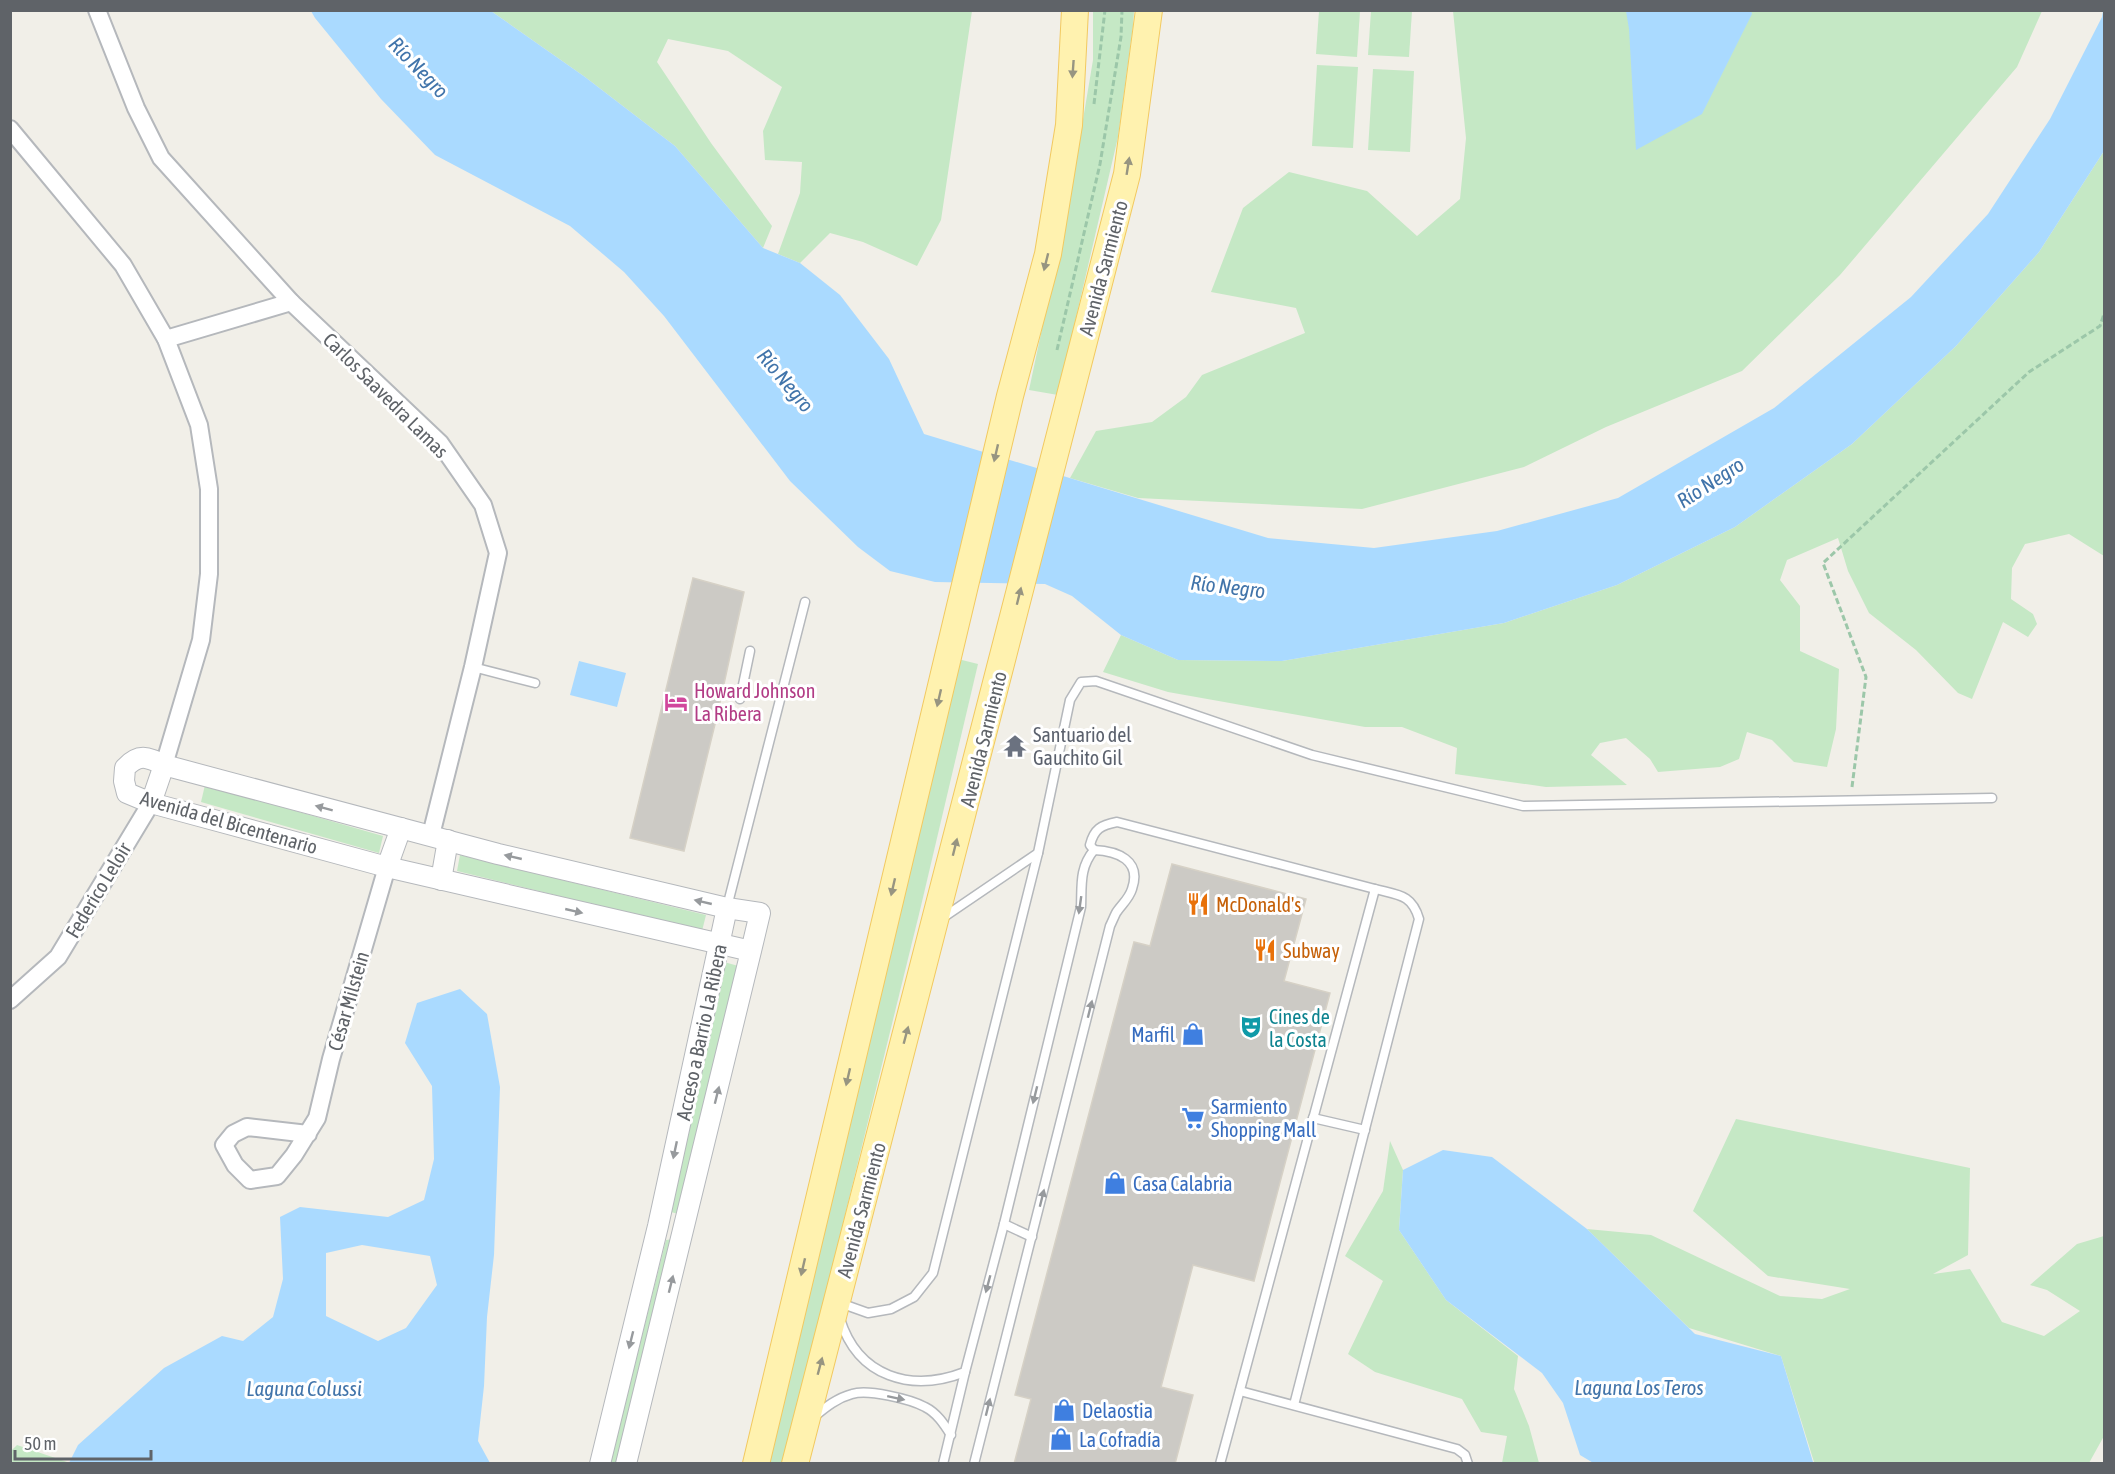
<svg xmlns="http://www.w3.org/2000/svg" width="2115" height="1474" font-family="'Asap Condensed',sans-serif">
<rect width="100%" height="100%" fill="#f1efe8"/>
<g fill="#c5e8c5">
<path d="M491,11H972L941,220L917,266L863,242L830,233L800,263L778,254L800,193L802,162L765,160L763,131L782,87L728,51L668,39L657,62L711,143L772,226L763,248L675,146L585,77Z"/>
<path d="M1093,11H1134L1133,26L1118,137L1058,395L1029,390L1070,197L1093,60Z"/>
<path d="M1319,11H1360L1357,57L1316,54Z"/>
<path d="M1371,11H1412L1409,57L1368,55Z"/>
<path d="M1453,11H2042L2017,67L1840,275L1742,371L1606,427L1524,467L1362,509L1138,498L1070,478L1096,431L1152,422L1186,397L1202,375L1305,333L1296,308L1211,292L1243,208L1289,172L1367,191L1417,236L1460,199L1466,138Z"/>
<path d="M1317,65L1358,67L1353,148L1312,146Z"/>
<path d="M1373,69L1414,71L1410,152L1368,150Z"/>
<path d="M2104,151V556L2069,534L2025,544L2012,568L2011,599L2033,614L2037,624L2028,637L2003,622L1972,699L1958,693L1916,650L1869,613L1848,571L1838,538L1787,560L1780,580L1800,606V651L1839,669L1836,729L1827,767L1794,762L1772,740L1747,732L1739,759L1720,767L1658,772L1650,759L1626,738L1600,743L1591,755L1627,785L1546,787L1455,774L1457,748L1402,727H1365L1168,692L1103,672L1121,635L1178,660L1282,661L1504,623L1617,585L1735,527L1852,444L1956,346L2039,252Z"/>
<path d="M958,659L978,664L921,906L784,1463L764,1464Z"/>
<path d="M205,785L383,836L379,853L201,802Z"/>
<path d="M460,855L706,915L702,931L457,871Z"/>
<path d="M724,962L742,967L682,1215L671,1212Z"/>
<path d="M1736,1119L1970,1168L1968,1255L1933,1274L1970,1269L2002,1322L2044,1336L2080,1311L2047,1290L2030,1285L2077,1244L2104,1236V1436L2089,1463L1814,1462L1781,1356L1689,1328L1587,1229L1651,1235L1780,1296L1822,1299L1850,1289L1768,1276L1693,1211Z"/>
<path d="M1390,1141L1403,1170L1399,1230L1446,1300L1518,1356L1514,1389L1529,1426L1539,1463H1502L1507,1436L1481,1432L1462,1399L1375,1372L1348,1354L1383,1281L1345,1256L1383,1191Z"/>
<path d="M674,1239L620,1463L610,1464L666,1240Z"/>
<path d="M17,1445L70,1463H11V1451Z"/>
</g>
<g fill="#aadaff" fill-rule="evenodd">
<path d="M1751,10L1752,14L1702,114L1636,150L1629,29L1626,11Z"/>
<path d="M2103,10L2104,151L2039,252L1956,346L1852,444L1735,527L1617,585L1504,623L1282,661L1178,660L1121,635L1072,596L1045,584L935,582L890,571L858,547L790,481L664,316L624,272L570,226L435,155L381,99L315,18L311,11H491L585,77L675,146L763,248L800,263L840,295L889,359L924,434L1268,538L1374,548L1497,531L1618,498L1774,408L1911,297L1988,214L2050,119L2102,17Z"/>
<path d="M579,661L626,673L617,707L570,695Z"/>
<path d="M460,989L487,1014L500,1087L494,1255L487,1317L484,1386L478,1441L490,1463H69L78,1445L164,1368L222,1336L243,1341L273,1317L283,1279L280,1217L300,1207L388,1217L424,1200L434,1159L432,1086L405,1043L417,1003ZM362,1245L430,1256L437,1285L406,1328L378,1341L326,1316V1253Z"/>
<path d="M1443,1150L1492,1157L1587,1229L1695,1334L1781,1356L1813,1462L1816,1463L1595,1464L1580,1455L1563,1403L1542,1373L1446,1300L1399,1230L1403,1170Z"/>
</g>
<g fill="#cccac5" stroke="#d6d1c6" stroke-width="1.5">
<path d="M693,578L744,592L717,716L684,851L630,838Z"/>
<path d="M1172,864L1306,899L1284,981L1330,993L1254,1281L1193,1265L1161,1387L1193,1395L1175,1464H1014L1031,1399L1015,1395L1134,942L1150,946Z"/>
</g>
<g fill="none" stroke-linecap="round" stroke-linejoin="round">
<g stroke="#b5b8bc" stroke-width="11">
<g id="service">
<path d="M473,667L535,683"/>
<path d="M740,699L750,651"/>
<path d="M1094,850L1090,845C1094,829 1101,825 1117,822L1375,889L1220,1464"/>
<path d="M727,907L805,602"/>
<path d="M941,919L1038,853L1070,700L1081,682L1096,681L1312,755L1523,806L1992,798"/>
<path d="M1313,1118L1365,1130"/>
<path d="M1004,1224L1032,1237"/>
<path d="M840,1303L868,1313L891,1309L914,1297L933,1273L1038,853"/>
<path d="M840,1319C858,1377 911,1393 965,1372L1004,1224L1081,907C1082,886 1079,868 1094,850"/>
<path d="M1240,1391L1457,1449L1465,1455L1468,1464"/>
<path d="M1294,1405L1419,919C1412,894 1398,895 1375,889"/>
<path d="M815,1416C826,1407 837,1398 852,1394C868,1389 910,1399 925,1407C937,1413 944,1424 951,1435"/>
<path d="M943,1464L965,1372"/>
<path d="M974,1464L1110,926C1112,922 1114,917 1116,913C1121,905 1129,899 1132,889C1142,860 1117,851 1094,850"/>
</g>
</g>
<g stroke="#b5b8bc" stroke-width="20">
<g id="minor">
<path d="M97,10L136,108L161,158L291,302L440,443L483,505L498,553L473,667L431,835"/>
<path d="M10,129L123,265L166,339L199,425L209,489V574L201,640L164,765"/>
<path d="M166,339L291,302"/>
<path d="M10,1000L58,957L151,803"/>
<path d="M308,1134L247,1127L233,1134L224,1145L235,1165L250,1180L277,1176L294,1155L317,1118L331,1059L387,867"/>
</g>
</g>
<g stroke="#b5b8bc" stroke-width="22">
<g id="tertiary">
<path d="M151,803L164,765"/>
<path d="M387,867L401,828"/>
<path d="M441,880L448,840"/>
<path d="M600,1464L658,1226L727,908"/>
<path d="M626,1464L751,951L760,913L727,908L498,854L164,765C147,757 139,753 125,768L124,781L127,793L151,803L387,867L751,951"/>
</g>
</g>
<g stroke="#f2c960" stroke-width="28">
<g id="primary">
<path d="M756,1464L1010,396L1048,254L1069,125L1075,10"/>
<path d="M795,1464L1127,174L1149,10"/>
</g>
</g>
<g stroke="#9cc7a9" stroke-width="3" stroke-dasharray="6 3" stroke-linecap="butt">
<path d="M1094,104L1105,10"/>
<path d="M1057,350L1100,164L1121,37L1122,10"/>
<path d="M1852,787L1866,677L1823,563L2029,372L2100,326L2104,314"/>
</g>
<use href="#service" stroke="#fff" stroke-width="8"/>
<use href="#minor" stroke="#fff" stroke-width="16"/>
<use href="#tertiary" stroke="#fff" stroke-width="20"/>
<use href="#primary" stroke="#fff2af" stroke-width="26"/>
</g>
<defs><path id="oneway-solid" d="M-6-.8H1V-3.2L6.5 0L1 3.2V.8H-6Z" transform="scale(1.5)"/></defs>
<g fill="#979581">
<use href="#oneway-solid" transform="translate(1073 69) rotate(94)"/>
<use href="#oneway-solid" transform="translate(1128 166) rotate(-81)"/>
<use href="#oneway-solid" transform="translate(1046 262) rotate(104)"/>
<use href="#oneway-solid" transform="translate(996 453) rotate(103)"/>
<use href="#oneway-solid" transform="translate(1019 596) rotate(-76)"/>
<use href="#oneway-solid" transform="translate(939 698) rotate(103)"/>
<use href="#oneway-solid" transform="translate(955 847) rotate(-76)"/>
<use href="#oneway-solid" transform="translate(893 887) rotate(103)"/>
<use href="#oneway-solid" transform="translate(906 1035) rotate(-75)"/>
<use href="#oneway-solid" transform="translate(848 1077) rotate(103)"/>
<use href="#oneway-solid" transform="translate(803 1267) rotate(103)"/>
<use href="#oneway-solid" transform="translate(820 1366) rotate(-75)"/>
</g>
<g fill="#979a9d">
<use href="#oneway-solid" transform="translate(324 808) rotate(-165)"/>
<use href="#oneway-solid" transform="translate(513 857) rotate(-167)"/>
<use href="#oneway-solid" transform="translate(703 902) rotate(-167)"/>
<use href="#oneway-solid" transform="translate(1080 905) rotate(98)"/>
<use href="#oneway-solid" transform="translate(574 911) rotate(13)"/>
<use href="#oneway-solid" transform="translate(1090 1009) rotate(-76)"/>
<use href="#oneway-solid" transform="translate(717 1095) rotate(-76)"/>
<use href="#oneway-solid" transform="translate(1035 1095) rotate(104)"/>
<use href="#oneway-solid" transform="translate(675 1150) rotate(102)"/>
<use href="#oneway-solid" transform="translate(1042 1198) rotate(-76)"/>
<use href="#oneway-solid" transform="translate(671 1284) rotate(-76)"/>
<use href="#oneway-solid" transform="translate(988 1284) rotate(105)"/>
<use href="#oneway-solid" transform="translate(631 1340) rotate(104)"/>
<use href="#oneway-solid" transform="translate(896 1398) rotate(12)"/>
<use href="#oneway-solid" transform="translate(988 1407) rotate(-76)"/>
</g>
<defs>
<g id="hotel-bare" transform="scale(1.8)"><path d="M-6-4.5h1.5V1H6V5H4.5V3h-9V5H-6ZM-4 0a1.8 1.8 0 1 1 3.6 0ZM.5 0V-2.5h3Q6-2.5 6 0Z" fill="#d1479c" stroke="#fff" stroke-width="2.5" paint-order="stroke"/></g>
<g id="temple-bare" transform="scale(1.8)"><path d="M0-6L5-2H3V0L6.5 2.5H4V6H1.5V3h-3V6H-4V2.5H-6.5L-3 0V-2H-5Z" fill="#6b7280" stroke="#fff" stroke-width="2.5" paint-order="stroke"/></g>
<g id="restaurant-bare" transform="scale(1.8)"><path d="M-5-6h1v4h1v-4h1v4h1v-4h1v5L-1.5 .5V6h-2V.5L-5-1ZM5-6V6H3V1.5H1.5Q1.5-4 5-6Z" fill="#e8710a" stroke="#fff" stroke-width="2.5" paint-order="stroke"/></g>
<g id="theatre-bare" transform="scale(1.8)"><path d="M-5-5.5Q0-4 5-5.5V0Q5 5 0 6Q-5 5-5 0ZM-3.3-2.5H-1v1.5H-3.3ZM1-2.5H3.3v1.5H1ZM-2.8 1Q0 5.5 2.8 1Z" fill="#0f9aa8" stroke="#fff" stroke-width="2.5" paint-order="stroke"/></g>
<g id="shop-bare" transform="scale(1.8)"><path d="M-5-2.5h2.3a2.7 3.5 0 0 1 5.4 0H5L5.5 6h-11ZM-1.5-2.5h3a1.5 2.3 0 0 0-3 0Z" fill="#3f7fe0" stroke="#fff" stroke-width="2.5" paint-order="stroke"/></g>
<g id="supermarket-bare" transform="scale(1.8)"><path d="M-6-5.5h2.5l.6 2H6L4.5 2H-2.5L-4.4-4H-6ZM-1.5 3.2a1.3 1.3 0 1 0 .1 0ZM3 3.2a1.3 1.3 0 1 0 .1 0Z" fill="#3f7fe0" stroke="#fff" stroke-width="2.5" paint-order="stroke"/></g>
</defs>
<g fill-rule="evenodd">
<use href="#hotel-bare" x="676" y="702"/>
<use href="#temple-bare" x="1015" y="746"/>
<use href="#restaurant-bare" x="1198" y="904"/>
<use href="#restaurant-bare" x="1265" y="950"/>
<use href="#theatre-bare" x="1251" y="1027"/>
<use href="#shop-bare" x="1193" y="1034"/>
<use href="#supermarket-bare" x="1193" y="1118"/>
<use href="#shop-bare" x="1115" y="1183"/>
<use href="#shop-bare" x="1064" y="1410"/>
<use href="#shop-bare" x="1061" y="1439"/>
</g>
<g text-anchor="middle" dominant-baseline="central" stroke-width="6" stroke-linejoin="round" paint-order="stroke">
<g font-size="20" fill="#5f6368" stroke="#fff">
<text transform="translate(1103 268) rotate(-75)">Avenida Sarmiento</text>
<text transform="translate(386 395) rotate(45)">Carlos Saavedra Lamas</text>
<text transform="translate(983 739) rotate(-76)">Avenida Sarmiento</text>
<text transform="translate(229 822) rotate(16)">Avenida del Bicentenario</text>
<text transform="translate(98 890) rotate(-59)">Federico Leloir</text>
<text transform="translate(348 1001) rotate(-74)">César Milstein</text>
<text transform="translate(701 1032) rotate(-78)">Acceso a Barrio La Ribera</text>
<text transform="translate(861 1210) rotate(-75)">Avenida Sarmiento</text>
</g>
<g font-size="20" fill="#b23c85" stroke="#fff" text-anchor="start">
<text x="694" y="690">Howard Johnson<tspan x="694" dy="23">La Ribera</tspan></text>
</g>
<g font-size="20" fill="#5b616d" stroke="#fff" text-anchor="start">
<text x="1033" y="734">Santuario del<tspan x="1033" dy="23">Gauchito Gil</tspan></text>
</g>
<g font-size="20" fill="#c56008" stroke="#fff" text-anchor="start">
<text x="1216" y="904">McDonald's</text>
<text x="1283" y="950">Subway</text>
</g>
<g font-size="20" fill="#0d838f" stroke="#fff" text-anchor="start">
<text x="1269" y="1016">Cines de<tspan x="1269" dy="23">la Costa</tspan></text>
</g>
<g font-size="20" fill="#366cbe" stroke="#fff" text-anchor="start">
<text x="1175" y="1034" text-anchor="end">Marfil</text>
<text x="1211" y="1106">Sarmiento<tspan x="1211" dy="23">Shopping Mall</tspan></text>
<text x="1133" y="1183">Casa Calabria</text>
<text x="1082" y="1410">Delaostia</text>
<text x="1079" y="1439">La Cofradía</text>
</g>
<g font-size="21" font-style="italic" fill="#4174aa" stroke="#fff">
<text transform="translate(419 67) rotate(46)">Río Negro</text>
<text transform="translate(786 380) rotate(50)">Río Negro</text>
<text transform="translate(1710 482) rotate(-33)">Río Negro</text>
<text transform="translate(1228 586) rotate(7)">Río Negro</text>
<text x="1639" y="1387">Laguna Los Teros</text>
<text x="304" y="1388">Laguna Colussi</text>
</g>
</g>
<rect width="2115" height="1474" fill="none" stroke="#5f6368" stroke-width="24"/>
<path d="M15 1450v9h136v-9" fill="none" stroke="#5f6368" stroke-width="3"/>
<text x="24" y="1450" font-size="18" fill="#5f6368" stroke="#ffffff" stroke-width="4.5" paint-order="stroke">50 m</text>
</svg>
